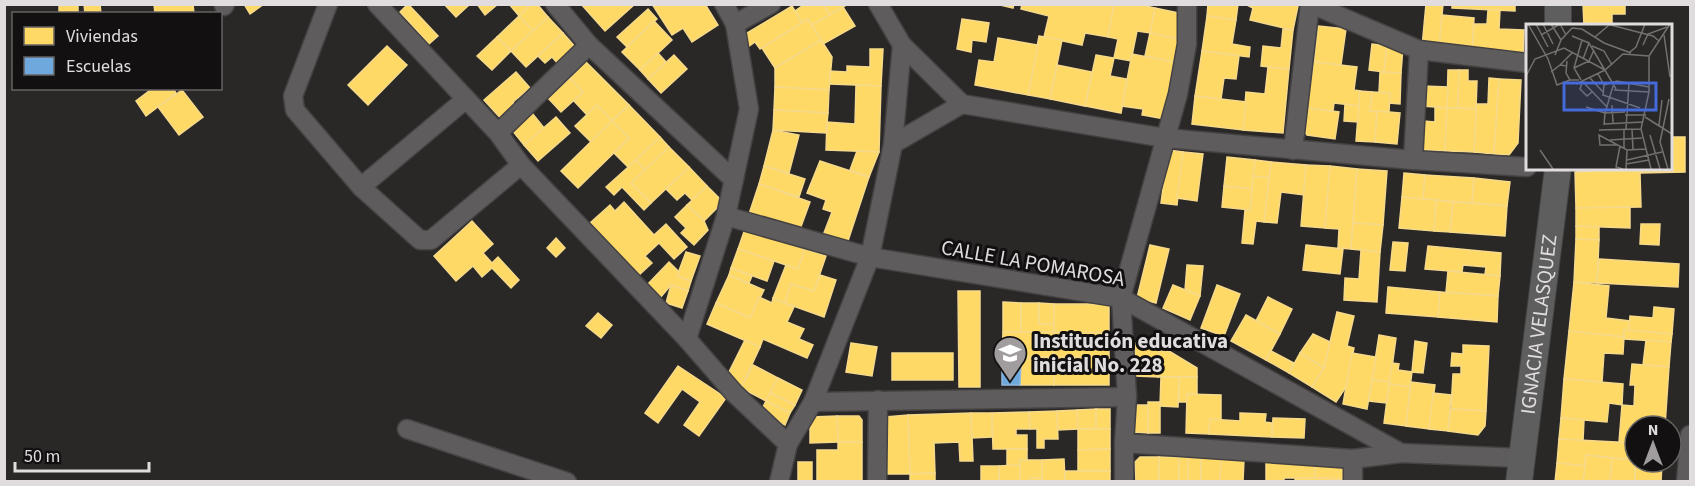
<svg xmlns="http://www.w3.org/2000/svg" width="1695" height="486" font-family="'Source Sans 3',sans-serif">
<rect width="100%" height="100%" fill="#2a2727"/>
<g fill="#ffd966" stroke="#f6da8a" stroke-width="1.5">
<path d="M84,4H100L101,14H85Z"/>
<path d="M154,4H193L194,14H155Z"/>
<path d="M244,4H264L250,14Z"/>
<path d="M408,4L438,36L429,44L400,12Z"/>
<path d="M444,4H468L469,5L456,17Z"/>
<path d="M477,4H498L485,15Z"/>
<path d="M509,4H531L519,16Z"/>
<path d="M531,4H537L548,17L533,31L519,16Z"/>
<path d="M581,4H635L605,31Z"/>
<path d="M652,4H705L718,25L692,42L683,28L672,35Z"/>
<path d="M805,4H823L830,15L812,25L808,19L802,23L795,11Z"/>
<path d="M823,4H848L830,15Z"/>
<path d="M996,4H1014L1013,8Z"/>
<path d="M1022,4H1114L1108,37L1085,33L1082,45L1044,37L1049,16L1021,9Z"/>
<path d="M1114,4H1138L1155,8L1150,33L1137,31L1131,61L1114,58L1118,39L1108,37Z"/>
<path d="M1208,4H1238L1236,20L1207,16Z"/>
<path d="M1245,4H1292L1298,6L1293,30L1250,20L1253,8Z"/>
<path d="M1426,4H1443L1439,49L1422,47Z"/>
<path d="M1452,4H1515V11L1452,8Z"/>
<path d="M1583,4H1625V14H1612V26H1584Z"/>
<path d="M78,5V14H59V6Z"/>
<path d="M792,6L802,23L760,49L755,42L748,47L742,36Z"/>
<path d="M843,7L855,26L823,44L812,25Z"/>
<path d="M1155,8L1184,14L1179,39L1150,33Z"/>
<path d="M648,9L657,19L627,47L617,37Z"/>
<path d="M1488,10H1500L1499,29L1524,30L1523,56L1472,52L1474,24H1487Z"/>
<path d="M1442,15L1474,18L1472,52L1439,49Z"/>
<path d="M519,16L533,31L511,51L497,37Z"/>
<path d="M1207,16L1236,20L1232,44L1250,47L1249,57L1202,51Z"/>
<path d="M548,17L563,33L526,67L511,51Z"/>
<path d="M808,19L821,40L775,68L762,48Z"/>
<path d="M962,19L989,23L986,42L972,40L971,52L957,49Z"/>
<path d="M654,21L672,40L640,70L622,52Z"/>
<path d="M1318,26L1346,29L1341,65L1314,62Z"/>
<path d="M1283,29L1293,30L1289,69L1261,66L1263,46L1281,48Z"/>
<path d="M563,33L577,49L559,65L552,57L545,63L538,56Z"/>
<path d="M1150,33L1179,39L1174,62L1145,56Z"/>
<path d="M1039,36L1062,40L1050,99L1028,95Z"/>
<path d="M497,37L511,51L492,70L477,56Z"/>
<path d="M998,38L1038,45L1028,95L975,85L979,60L994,62Z"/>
<path d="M821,40L832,57L829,90L775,87V68Z"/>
<path d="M1372,44L1387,46L1384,72L1369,70Z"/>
<path d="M387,46L407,65L368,105L348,85Z"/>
<path d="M1387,46L1403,47L1401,73L1384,72Z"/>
<path d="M870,49H883L881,86L830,84V71L847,72V66L870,67Z"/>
<path d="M1202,51L1239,56L1236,79L1224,78L1221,99L1195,96Z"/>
<path d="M658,53L666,62L648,79L640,70Z"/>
<path d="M1132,54L1174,62L1164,119L1142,115L1143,109L1122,106Z"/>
<path d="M674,55L687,69L661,93L648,79Z"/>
<path d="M1096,55L1114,58L1110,76L1127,79L1121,113L1085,106Z"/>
<path d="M586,62L629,105L612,121L597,105L587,115L574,101L583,92L570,78Z"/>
<path d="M1314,62L1357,67L1354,90L1360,91L1359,106L1334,103L1333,111L1307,108Z"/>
<path d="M1057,65L1092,72L1085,106L1050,99Z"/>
<path d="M1268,67L1289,69L1283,133L1243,130L1246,92L1265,94Z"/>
<path d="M1448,70H1459L1458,108H1447Z"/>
<path d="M1459,70H1468V81H1477L1476,109L1458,108Z"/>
<path d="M516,72L530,88L513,102L518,108L504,122L484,100Z"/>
<path d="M1380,72L1401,73L1400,104L1389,103L1390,93L1379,92Z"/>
<path d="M570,78L583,92L561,112L548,98Z"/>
<path d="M1489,78L1499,79L1494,154L1474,152L1476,104H1488Z"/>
<path d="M1499,79L1521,80L1518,143L1509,155L1494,154Z"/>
<path d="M856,85L881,86L879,152L826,150L827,122L855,124Z"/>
<path d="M1423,86L1448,87L1447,108L1422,106Z"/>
<path d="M775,87L829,90L828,113L774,110Z"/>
<path d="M153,88H173L176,93L146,116L136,101Z"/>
<path d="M182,90L203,117L179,135L158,107Z"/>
<path d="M1360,91L1372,92L1370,111H1377L1375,142L1356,141Z"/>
<path d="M1372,92L1390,93L1389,112L1370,111Z"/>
<path d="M1195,96L1246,102L1243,130L1192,124Z"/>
<path d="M1345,104L1359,106L1358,122L1344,121Z"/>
<path d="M597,105L612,121L591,142L575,126Z"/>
<path d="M629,105L660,137L628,167L614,153L629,138L612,121Z"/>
<path d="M1435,107L1447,108L1445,151L1422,150L1424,121L1435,122Z"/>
<path d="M1307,108L1339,112L1335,139L1307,135L1304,131Z"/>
<path d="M1447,108L1476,109L1474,152L1445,151Z"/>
<path d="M774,110L828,113L826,133L773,130Z"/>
<path d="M1377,111L1400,113L1397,144L1375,142Z"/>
<path d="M532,113L544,128L524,145L512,130Z"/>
<path d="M556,117L570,133L538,161L524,145Z"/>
<path d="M612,121L629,138L578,188L561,171Z"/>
<path d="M773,130L799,135L789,173L764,166Z"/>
<path d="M660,137L669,147L645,170L636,160Z"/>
<path d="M1670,137H1685V172L1640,173L1641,207L1576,208L1575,172L1593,171V168H1670Z"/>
<path d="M669,147L689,167L651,203L631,183Z"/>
<path d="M1168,150L1183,152L1177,205L1161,203Z"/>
<path d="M857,151L879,152L869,177L850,170Z"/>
<path d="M1183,152L1203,154L1197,201L1177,198Z"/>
<path d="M1227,157L1255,160L1252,189L1224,186Z"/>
<path d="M636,160L645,170L631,183L651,203L644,210L622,187L614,195L606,187Z"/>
<path d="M1255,160L1271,162L1269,178L1253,176Z"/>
<path d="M820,161L869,177L846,247L822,238L832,212L823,209L826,200L807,193Z"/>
<path d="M1271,162L1306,165L1304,195L1281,192L1277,223L1264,222Z"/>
<path d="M1306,165L1330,166L1325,228L1301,226Z"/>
<path d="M764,166L805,179L799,197L759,184Z"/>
<path d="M1330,166L1357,169L1351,249L1338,248L1339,229L1325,228Z"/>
<path d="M689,167L707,186L692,200L685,193L677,200L666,189Z"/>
<path d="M1357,169L1387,171L1383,225L1353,223Z"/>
<path d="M1404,173L1425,175L1423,199L1402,197Z"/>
<path d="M1425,175L1474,178L1472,203L1423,199Z"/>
<path d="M1253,176L1269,178L1264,222L1256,221L1253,244L1242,243L1245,210H1250Z"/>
<path d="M1474,178L1510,182L1507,206L1472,203Z"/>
<path d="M759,184L810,202L799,232L749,214Z"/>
<path d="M707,186L723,202L704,221L687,205Z"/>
<path d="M1224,186L1252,189L1250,210L1222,207Z"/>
<path d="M1402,197L1436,200L1434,231L1399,228Z"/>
<path d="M1436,200L1453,202L1450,232L1434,231Z"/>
<path d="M624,202L654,235L666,224L687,247L674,259L659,243L645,256L652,263L638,276L590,223L610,205L615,211Z"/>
<path d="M1453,202L1507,206L1505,236L1450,232Z"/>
<path d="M687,205L704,221L708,230L694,245L681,233L686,228L675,217Z"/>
<path d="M1630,207V228L1576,226V208Z"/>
<path d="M472,221L493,244L483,253L492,263L498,257L519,280L511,288L492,268L482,277L473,266L456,281L434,256Z"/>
<path d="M1353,223L1383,225L1380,252L1351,249Z"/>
<path d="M1641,224H1660L1659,245L1640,244Z"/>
<path d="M1576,226L1599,227V240L1576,239Z"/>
<path d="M745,229L805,249L798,269L738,249Z"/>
<path d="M556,238L565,248L556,257L547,248Z"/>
<path d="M1576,239L1599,240L1597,283L1574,282Z"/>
<path d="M1393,242L1408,243L1405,271L1390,270Z"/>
<path d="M1150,245L1169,249L1156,303L1137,298Z"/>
<path d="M1306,245L1343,249L1340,274L1303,270Z"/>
<path d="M1428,246L1501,253L1500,276L1485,274L1486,267L1463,265L1462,272L1425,269Z"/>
<path d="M738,249L774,261L767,281L731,268Z"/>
<path d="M805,249L826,256L814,291L791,284L785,303L773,298L786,265L798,269Z"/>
<path d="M1361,250L1380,252L1377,302L1344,300L1345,278L1359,279Z"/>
<path d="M686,252L700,256L691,281L677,276Z"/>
<path d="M1599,259L1679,264L1678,287L1597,283Z"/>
<path d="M669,262L679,272L677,276L691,281L688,291L671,285L660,298L647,285Z"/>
<path d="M1187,265L1203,266L1200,296L1185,290Z"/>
<path d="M731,268L752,276L749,283L729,275Z"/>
<path d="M1448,271L1500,276L1498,296L1446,292Z"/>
<path d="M729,275L764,290L750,318L716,303Z"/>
<path d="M820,275L836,280L824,317L785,303L791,284L814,291Z"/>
<path d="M1574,282L1609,286L1606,318L1630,321L1629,331L1624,330V337L1569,331Z"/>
<path d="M671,285L688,291L682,308L666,303Z"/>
<path d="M1173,285L1200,296L1190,320L1163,308Z"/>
<path d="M1217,285L1240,294L1224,336L1201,328Z"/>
<path d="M1388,287L1440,292L1438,317L1386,313Z"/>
<path d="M958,291H980V387H959Z"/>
<path d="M1440,292L1498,296L1497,322L1438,317Z"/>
<path d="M759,297L772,303L773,298L794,307L787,322L804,329L799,339L813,345L807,358L763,339L760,347L707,324L716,303L750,318Z"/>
<path d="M1268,297L1292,309L1280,334L1256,321Z"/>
<path d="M1003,302L1021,303V332H1003Z"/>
<path d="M1021,303H1039V324H1054V332H1021Z"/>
<path d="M1039,303L1054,304V324H1039Z"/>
<path d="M1054,304H1109V333L1054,332Z"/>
<path d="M1654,307L1674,309L1672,334L1629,331L1630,316L1653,318Z"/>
<path d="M1337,312L1354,316L1347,346L1354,348L1346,387L1336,402L1312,387L1324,368Z"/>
<path d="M598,313L612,325L601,338L586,326Z"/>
<path d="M1246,315L1280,334L1266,360L1231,341Z"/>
<path d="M1624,330L1672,334L1671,342L1624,339Z"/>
<path d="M1569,331L1624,337L1623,354L1604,353L1602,382L1564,379Z"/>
<path d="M1003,332H1054V357H1002Z"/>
<path d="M1054,332L1109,333V357H1054Z"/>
<path d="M1313,334L1330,342L1324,368L1300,353Z"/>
<path d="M1379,335L1396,338L1390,382L1372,380Z"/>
<path d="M745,340L760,347L741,388L725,380Z"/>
<path d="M1646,340L1671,342L1669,367L1643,365Z"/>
<path d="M1415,341L1427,343L1423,373L1412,372Z"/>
<path d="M851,343L877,347L872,376L846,372Z"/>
<path d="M1135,343H1159L1158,377L1135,376Z"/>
<path d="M1463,345L1489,346L1486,411L1451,409L1453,374H1461V366H1451L1452,353L1463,354Z"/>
<path d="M1159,351H1169L1197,368V377H1158Z"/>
<path d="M1271,351L1294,363L1289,373L1266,360Z"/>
<rect x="892" y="353" width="61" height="27"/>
<path d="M1300,353L1324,368L1312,387L1289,373Z"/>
<path d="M1352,353L1376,357L1367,409L1343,404Z"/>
<path d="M1054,357V385H1020L1021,358Z"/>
<rect x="1054" y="357" width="55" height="28"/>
<path d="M1392,363L1399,364L1398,370L1412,372L1410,387L1389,384Z"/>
<path d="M1632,364L1669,367L1665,426H1635V443L1619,442L1622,405L1634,406L1635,385H1630Z"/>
<path d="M753,365L778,378L766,401L741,388Z"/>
<path d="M678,366L726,398L699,436L684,425L700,402L682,389L658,423L645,413Z"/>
<path d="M1161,377H1179L1178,407L1160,406Z"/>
<path d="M1179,377H1197V394H1187V402H1179Z"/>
<path d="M778,378L802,390L795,405L770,393Z"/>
<path d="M1564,379L1623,384L1622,405L1609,403L1607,422L1561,418Z"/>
<path d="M1372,380L1390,382L1386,403L1369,401Z"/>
<path d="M1411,382L1435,385L1429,429L1406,426Z"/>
<path d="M1389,384L1410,387L1406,426L1384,423Z"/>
<path d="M770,393L795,405L790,413L766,401Z"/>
<path d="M1433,393L1451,395L1448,431L1429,429Z"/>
<path d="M1187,394L1221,395V420L1210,419L1209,434L1186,433Z"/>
<path d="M766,401L790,413L785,425L760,413Z"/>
<rect x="1148" y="402" width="12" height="31"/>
<path d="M1134,405H1148V433L1133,432Z"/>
<path d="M1096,409V429H1078L1077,410Z"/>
<rect x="1096" y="409" width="14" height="20"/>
<path d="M1451,409L1486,411L1485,426L1478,435L1448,431Z"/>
<path d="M1077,410L1078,429L1058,430L1057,411Z"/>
<path d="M1057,411L1058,439H1044V448H1037V429H1030L1029,412Z"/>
<path d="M1029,412L1030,429H1016V435H1027V449H993L992,413Z"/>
<path d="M971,413L973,461H960L959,442L934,443L935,473L910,474L908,415Z"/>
<path d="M971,413H992V437L972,438Z"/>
<path d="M1240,413L1266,414L1265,422L1272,423V437L1209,434L1210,419L1240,421Z"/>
<path d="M908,415L910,474H886L885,417Z"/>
<path d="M837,416H859L862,420V442H838Z"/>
<path d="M837,416L838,442L810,443V417Z"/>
<path d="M1273,418L1305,419L1304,438L1272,437Z"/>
<path d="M1561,418L1584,420L1583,441L1559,439Z"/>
<path d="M1078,429H1110V449L1078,450Z"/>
<path d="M1559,439L1635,443V460L1586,455L1585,466L1557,463Z"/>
<path d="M838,442H862V482H817V450H838Z"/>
<path d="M1007,449H1027V460H1020V465L1007,466Z"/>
<path d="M1110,449V471H1078V450Z"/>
<path d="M1586,455L1612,458L1610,482H1583Z"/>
<path d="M1140,457H1159V482H1136L1135,462Z"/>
<rect x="1159" y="457" width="20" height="25"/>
<rect x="1179" y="457" width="9" height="25"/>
<path d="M1188,457L1201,458V482H1188Z"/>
<path d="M1201,458H1221L1220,482H1201Z"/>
<path d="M1221,458L1244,459L1243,482H1220Z"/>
<path d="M1612,458L1635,460V482H1610Z"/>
<path d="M1064,459L1065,482H1042V460Z"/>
<path d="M1266,459L1315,460V478H1284V482H1266Z"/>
<path d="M1020,460H1042V478H1029V482H1020Z"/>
<path d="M1315,460H1343V479L1315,478Z"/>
<rect x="798" y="462" width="14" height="20"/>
<path d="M1636,462H1662L1661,482H1635Z"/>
<path d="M1557,463L1585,466L1583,482H1555Z"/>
<path d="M1020,465V482H999V466Z"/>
<rect x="981" y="466" width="18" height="15"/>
<rect x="1065" y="471" width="45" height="11"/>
<path d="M935,473V482H910V474Z"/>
<rect x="1029" y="478" width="13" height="4"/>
<path d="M1295,478H1315L1343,479L1342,482H1295Z"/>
</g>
<path fill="#6fa8dc" stroke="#91b8dd" stroke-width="1.5" d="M1002,357L1021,358L1020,385H1002Z"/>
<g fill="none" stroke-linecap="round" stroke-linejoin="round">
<g stroke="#444242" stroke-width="21">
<g id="minor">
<path d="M328,4L293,96L295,110L361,187L420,240H431L521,165"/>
<path d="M377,4L498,133L521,165L687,339L734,393L788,444"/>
<path d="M555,4L589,45L734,180"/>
<path d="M878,4L902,45L962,104L1165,138L1413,160L1527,167"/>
<path d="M1311,4L1419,50L1527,63"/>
<path d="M224,6L225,4"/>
<path d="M735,24L771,4"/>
<path d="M498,133L589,45"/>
<path d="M893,144L962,104"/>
<path d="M1293,150L1310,4"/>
<path d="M1413,160L1419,50"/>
<path d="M361,187L466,99"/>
<path d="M726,216L870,257L1121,298L1401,453"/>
<path d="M687,339L726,216L749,109L735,24L724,4"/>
<path d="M813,402L1127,397"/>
<path d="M407,429L567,482"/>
<path d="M1124,443L1353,459L1401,453L1522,458"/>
<path d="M1353,459V482"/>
<path d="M779,482L788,444L813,402L870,257L893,144L902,45"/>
<path d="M877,482L878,400"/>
<path d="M1124,482V443L1127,397L1121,298L1178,94L1187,44V4"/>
<path d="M1686,482L1690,435"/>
</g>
</g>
<g stroke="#444242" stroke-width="28">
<g id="secondary">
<path d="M1558,4V26"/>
<path id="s1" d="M1519,482L1558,168"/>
</g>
</g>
<use href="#minor" stroke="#5e5c5c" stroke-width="18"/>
<use href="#secondary" stroke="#5d5e5d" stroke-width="26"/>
</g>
<defs>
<g id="school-pin" transform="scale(1.725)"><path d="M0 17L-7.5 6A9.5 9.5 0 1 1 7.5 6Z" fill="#a19d9e" stroke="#121010"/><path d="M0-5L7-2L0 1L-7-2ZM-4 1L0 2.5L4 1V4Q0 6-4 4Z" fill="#fff"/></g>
</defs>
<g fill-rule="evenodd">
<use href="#school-pin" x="1010" y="353"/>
</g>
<g text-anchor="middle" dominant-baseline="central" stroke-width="6" stroke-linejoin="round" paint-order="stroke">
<g font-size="21" fill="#e1ddde" stroke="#121010">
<text transform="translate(1033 263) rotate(10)">CALLE LA POMAROSA</text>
<text stroke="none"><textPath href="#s1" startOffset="159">IGNACIA VELASQUEZ</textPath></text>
</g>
<g font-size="21" font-weight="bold" fill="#e1ddde" stroke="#121010" text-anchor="start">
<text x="1033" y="341">Institución educativa<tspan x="1033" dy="24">inicial No. 228</tspan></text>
</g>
</g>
<g transform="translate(1526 24)">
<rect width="146" height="146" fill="#2a2727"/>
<path fill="none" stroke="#737070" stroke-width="1.5" d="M2,0L22,35L31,61L44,56M10,0L22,23M17,0L27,20M25,0L35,16M81,0L127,12L133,17M46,4L56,5L78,19L105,29M15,11L34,0L40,11M138,11L144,53M46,12L63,19M69,13L83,1M117,21L122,10L141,3M66,22L78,27L86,41M104,28L110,23L119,0M29,31L35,16L46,4M57,35L63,19L90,65M41,37L40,49L44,56H53M34,41L47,28M48,44L63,37L68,26M25,48L34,41L41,42M72,50L78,61L77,72M0,52L9,35L38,24L79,46L97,30L123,32M64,54L78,69M55,56L48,44L56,16M57,56L54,65L61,72L66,68M57,58L81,83M50,60L79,46M78,61L91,57L123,63M88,66L123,68M77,71L114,84M86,81L87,99M60,83L79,89L87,62M99,91H120M119,93L146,110M78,100L117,98M78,101L79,89L99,88M133,101L136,76M100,105L103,59M106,105L107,126M73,106L115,105M124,111L134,145M84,116L116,114M92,121H74L73,111L101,126L120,125M94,122L90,143L97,145M98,125V105M14,126L27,145M101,136L136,128M100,140L123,136M100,145L101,126M125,145L115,105L123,68V32L144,0M142,145L134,118L143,75"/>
<path fill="#446bd9" fill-opacity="0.15" stroke="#446bd9" stroke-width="3" d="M38,59H130V86H38Z"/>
<rect width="146" height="146" fill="none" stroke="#e1ddde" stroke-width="3"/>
</g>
<rect width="1695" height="486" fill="none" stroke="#e1ddde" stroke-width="12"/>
<rect x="12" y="12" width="210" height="78" fill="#121010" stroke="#656262" stroke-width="1.5"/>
<rect x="24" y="27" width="30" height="18" fill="#ffd966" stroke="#656262" stroke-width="1.5"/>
<text x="66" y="42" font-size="18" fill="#e1ddde">Viviendas</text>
<rect x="24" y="57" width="30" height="18" fill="#6fa8dc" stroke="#656262" stroke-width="1.5"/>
<text x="66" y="72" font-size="18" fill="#e1ddde">Escuelas</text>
<g transform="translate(1653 444)"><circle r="28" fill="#121010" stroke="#656262" stroke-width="1.5"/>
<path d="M0-4.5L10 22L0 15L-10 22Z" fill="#a19d9e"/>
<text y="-9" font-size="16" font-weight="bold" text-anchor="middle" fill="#e1ddde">N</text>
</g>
<path d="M15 462v9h134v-9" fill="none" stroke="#e1ddde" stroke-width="3"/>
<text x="24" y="462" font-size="18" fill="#e1ddde" stroke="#121010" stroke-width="4.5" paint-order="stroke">50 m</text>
</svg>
